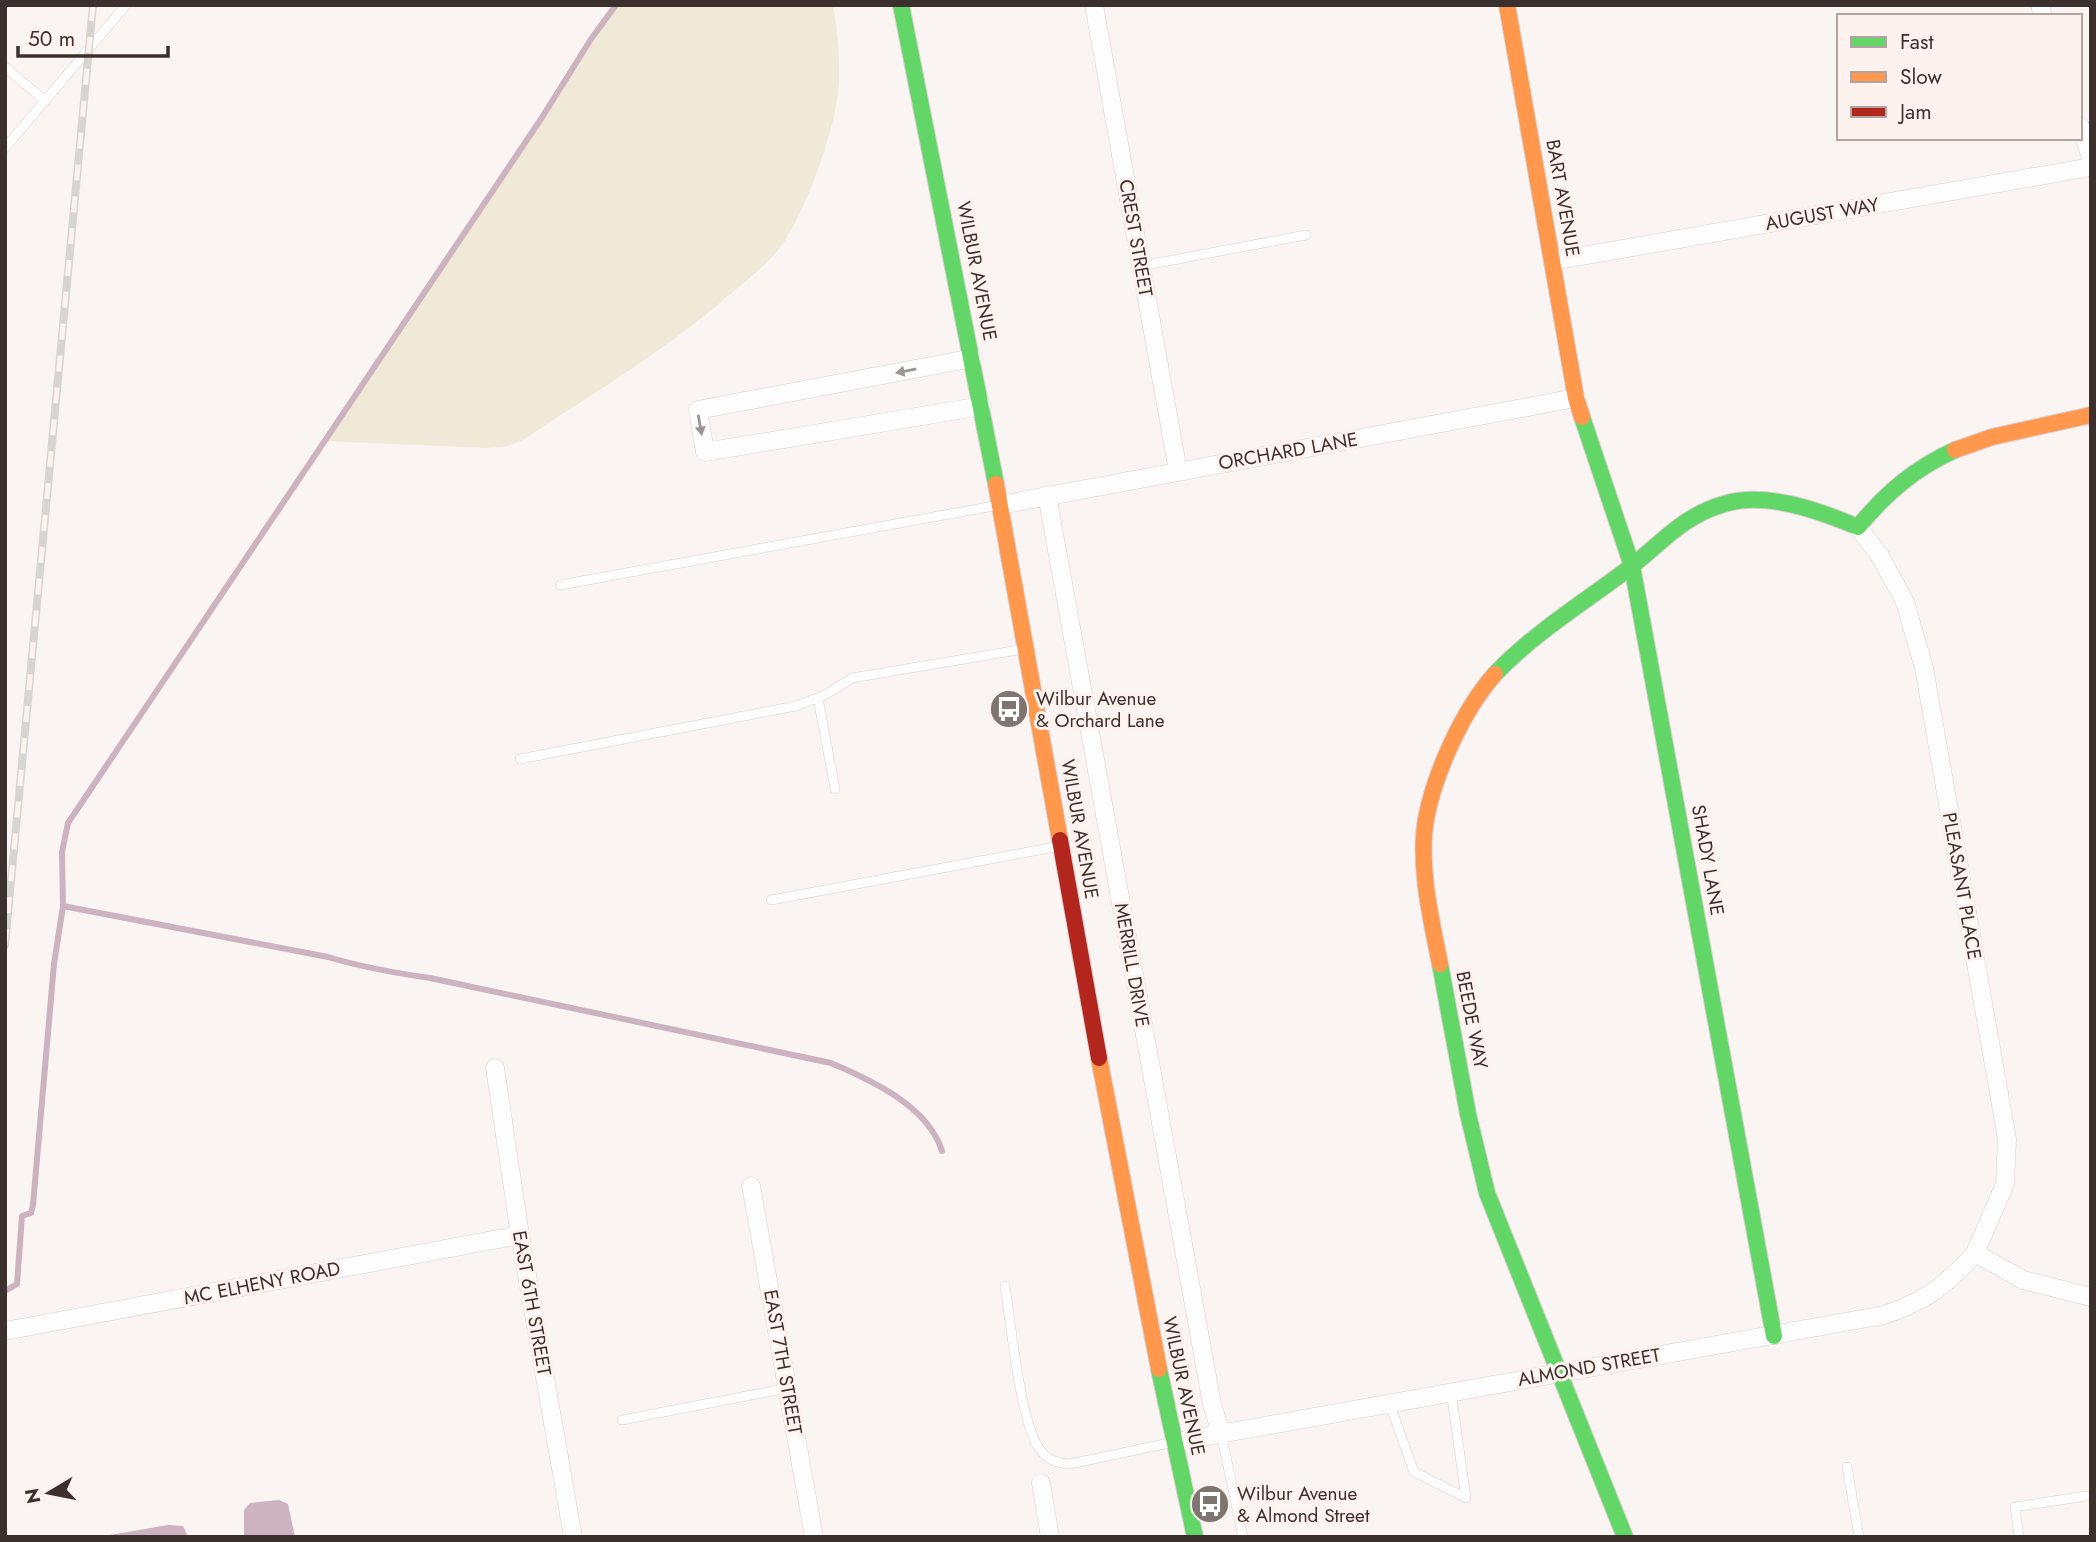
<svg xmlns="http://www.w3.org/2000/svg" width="2096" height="1542" font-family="Jost,sans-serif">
<rect width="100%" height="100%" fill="#faf4f2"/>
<path fill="#f0e9d7" d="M616,5H833C837,30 840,54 839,80C838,123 807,209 782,245C767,265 747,280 728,296C665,351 592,394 523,440L505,447L487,448L325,441L541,119L591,39Z"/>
<g fill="#cdb2bf">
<path d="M279,1500L288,1504L295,1537H244V1510L250,1503Z"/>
<path d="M168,1525L183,1526L188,1537H98Z"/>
</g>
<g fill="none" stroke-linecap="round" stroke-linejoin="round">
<g stroke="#cdb2bf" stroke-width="6">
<path d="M63,906L328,957C361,967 395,973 430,978L831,1063C871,1080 928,1106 942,1151"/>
<path d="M5,1291L17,1284L22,1216L31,1213L33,1205L54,964L63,906L62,852L68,823L541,119L591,39L616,5"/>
</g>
<g stroke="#d8d0ce" stroke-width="10">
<g id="lane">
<path d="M5,67L44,100"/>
<path d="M5,148L126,5"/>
<path d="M1141,266L1306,235"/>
<path d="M560,585L999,505"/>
<path d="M818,698L835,789"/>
<path d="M520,759L796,706L825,695L852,678L1024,649"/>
<path d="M771,900L1060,846"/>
<path d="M1005,1286C1011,1323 1020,1425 1041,1451C1047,1460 1060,1464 1070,1464L1174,1442"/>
<path d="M1389,1402L1414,1472L1466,1498L1451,1391"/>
<path d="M622,1420L788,1388"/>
<path d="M1221,1433L1243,1537"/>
<path d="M1847,1467L1859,1537"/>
<path d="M2019,1537L2015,1507L2086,1496"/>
</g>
</g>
<g stroke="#d8d0ce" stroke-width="19">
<g id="street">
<path d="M1094,5L1178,471"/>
<path d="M2040,5L2043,16"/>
<path d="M2080,126L2091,157"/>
<path d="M1553,261L2091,167"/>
<path d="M973,358L698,410L705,452L982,406"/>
<path d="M1047,495L1212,1404L1221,1433"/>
<path d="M1000,505L1576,398"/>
<path d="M1858,527L1880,556L1905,602L1924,668L2007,1139L2005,1184L1975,1253"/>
<path d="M495,1068L520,1235L573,1537"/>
<path d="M751,1186L814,1537"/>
<path d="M5,1331L520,1235"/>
<path d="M1175,1442L1884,1315C1924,1302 1947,1285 1975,1253L2023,1280L2091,1297"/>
<path d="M1041,1483L1050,1537"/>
</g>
</g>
<g stroke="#d8d0ce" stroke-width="18">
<g id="fast">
<path d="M901,5L996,484"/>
<path d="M1582,417L1632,566L1774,1336"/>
<path d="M1495,674C1534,633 1583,603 1628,569C1661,544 1682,516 1724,504C1766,491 1820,511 1858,527C1886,493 1915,468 1955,450"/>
<path d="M1440,964L1468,1114L1487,1193L1625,1537"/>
<path d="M1159,1369L1195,1537"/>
</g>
</g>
<g stroke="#d8d0ce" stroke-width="18">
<g id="slow">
<path d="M1507,5L1576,398L1582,417"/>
<path d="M1955,450L1992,437L2091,415"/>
<path d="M996,484L1060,840"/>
<path d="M1440,964C1431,919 1418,865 1426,819C1435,772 1463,710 1495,674"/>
<path d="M1099,1058L1159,1369"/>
</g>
</g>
<g stroke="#d8d0ce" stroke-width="18">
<path id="jam" d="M1060,840L1099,1058"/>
</g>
<use href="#lane" stroke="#fefdfd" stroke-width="9"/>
<use href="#street" stroke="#fefdfd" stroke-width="18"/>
<use href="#fast" stroke="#63d668" stroke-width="16"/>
<use href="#slow" stroke="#ff974d" stroke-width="16"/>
<use href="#jam" stroke="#b3261e" stroke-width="16"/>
<g stroke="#d6d5d4" stroke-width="8">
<path id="rail" d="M5,945L93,5"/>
</g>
<use href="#rail" stroke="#fef2ef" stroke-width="5" stroke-dasharray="16" stroke-linecap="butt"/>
</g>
<defs><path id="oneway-solid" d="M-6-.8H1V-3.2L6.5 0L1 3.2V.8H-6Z" transform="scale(1.75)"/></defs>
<g fill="#9c9695">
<use href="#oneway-solid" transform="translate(906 371) rotate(169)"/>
<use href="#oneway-solid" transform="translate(700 425) rotate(80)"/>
</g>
<defs>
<g id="bus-disc" transform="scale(2.0125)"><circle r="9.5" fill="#7e7572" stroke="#fef2ef"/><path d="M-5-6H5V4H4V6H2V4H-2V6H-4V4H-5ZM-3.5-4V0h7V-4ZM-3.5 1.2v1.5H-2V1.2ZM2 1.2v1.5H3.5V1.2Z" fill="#fff"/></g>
</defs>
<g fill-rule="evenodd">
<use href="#bus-disc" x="1009" y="709"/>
<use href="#bus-disc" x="1210" y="1504"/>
</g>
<g text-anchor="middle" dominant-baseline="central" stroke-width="6" stroke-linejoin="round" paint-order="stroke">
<g font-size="19" fill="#3b302d" stroke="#fef2ef">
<text transform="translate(1563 198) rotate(80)">BART AVENUE</text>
<text transform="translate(1822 214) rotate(-10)">AUGUST WAY</text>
<text transform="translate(1136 238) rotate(80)">CREST STREET</text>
<text transform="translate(977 271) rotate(79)">WILBUR AVENUE</text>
<text transform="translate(1288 451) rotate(-10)">ORCHARD LANE</text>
<text transform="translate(1080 829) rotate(80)">WILBUR AVENUE</text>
<text transform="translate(1708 860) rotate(80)">SHADY LANE</text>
<text transform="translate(1962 886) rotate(80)">PLEASANT PLACE</text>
<text transform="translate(1132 965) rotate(80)">MERRILL DRIVE</text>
<text transform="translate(1472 1020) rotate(79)">BEEDE WAY</text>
<text transform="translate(262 1283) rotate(-11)">MC ELHENY ROAD</text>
<text transform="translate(532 1303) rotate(80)">EAST 6TH STREET</text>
<text transform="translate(783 1362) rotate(80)">EAST 7TH STREET</text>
<text transform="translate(1589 1367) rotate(-10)">ALMOND STREET</text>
<text transform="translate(1184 1386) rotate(78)">WILBUR AVENUE</text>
</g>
<g font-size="19" fill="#3b302d" stroke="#fef2ef" text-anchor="start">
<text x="1036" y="698">Wilbur Avenue<tspan x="1036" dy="22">&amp; Orchard Lane</tspan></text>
<text x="1237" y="1493">Wilbur Avenue<tspan x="1237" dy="22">&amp; Almond Street</tspan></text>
</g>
</g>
<rect width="2096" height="1542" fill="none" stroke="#3b302d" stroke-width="14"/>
<rect x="1837" y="14" width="245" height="126" fill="#fef2ef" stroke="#b0a4a1" stroke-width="2"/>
<rect x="1851" y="37" width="35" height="10" fill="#63d668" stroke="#b0a4a1" stroke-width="2"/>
<text x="1900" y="49" font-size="21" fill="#3b302d">Fast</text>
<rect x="1851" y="72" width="35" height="10" fill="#ff974d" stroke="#b0a4a1" stroke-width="2"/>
<text x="1900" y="84" font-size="21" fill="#3b302d">Slow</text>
<rect x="1851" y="107" width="35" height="10" fill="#b3261e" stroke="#b0a4a1" stroke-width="2"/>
<text x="1900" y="119" font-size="21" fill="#3b302d">Jam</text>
<g transform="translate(49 1493) rotate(260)" stroke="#fef2ef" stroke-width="5" paint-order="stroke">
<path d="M0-5L12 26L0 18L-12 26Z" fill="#3b302d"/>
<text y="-10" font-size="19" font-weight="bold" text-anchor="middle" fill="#3b302d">N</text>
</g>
<path d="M18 46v10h150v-10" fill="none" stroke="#3b302d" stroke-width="3.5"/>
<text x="28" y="46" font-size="21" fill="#3b302d" stroke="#fef2ef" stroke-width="5" paint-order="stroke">50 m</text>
</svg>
